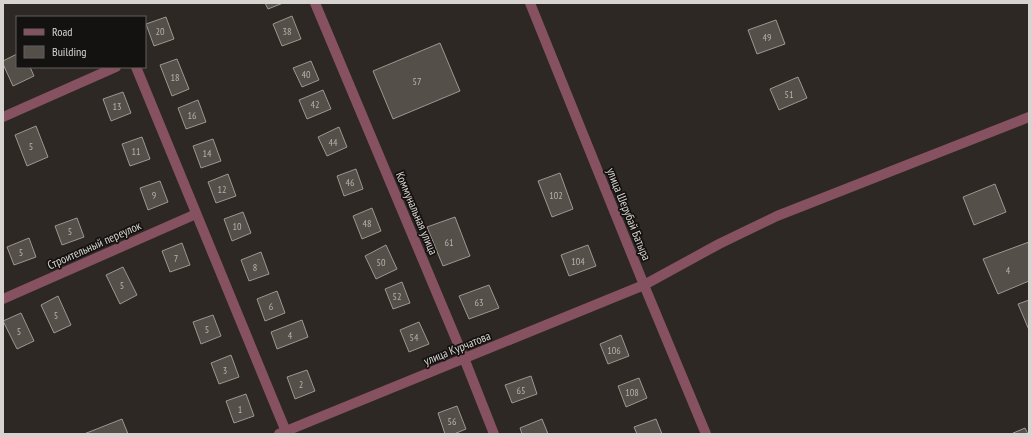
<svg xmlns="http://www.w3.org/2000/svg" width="1032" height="437" font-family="'PT Sans Narrow',sans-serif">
<rect width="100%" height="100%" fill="#2e2824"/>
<g fill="#554f4a" stroke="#9d9691">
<path d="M265,3H283L268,9Z"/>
<path d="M292,16L301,39L282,46L273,24Z"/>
<path d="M166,17L174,39L154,46L146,24Z"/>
<path d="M776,20L785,44L757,54L748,30Z"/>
<path d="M440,43L460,91L393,119L373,71Z"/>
<path d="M17,54V67H30L34,76L13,86L3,64V61Z"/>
<path d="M177,59L189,89L172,96L160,65Z"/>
<path d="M311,61L319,80L302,87L293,68Z"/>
<path d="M798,77L807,98L779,110L770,89Z"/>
<path d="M323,90L331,109L307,119L299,100Z"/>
<path d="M123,92L131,113L111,121L103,99Z"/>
<path d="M198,100L206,122L186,129L178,108Z"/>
<path d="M36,126L48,157L27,166L15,135Z"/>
<path d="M339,127L347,147L327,156L318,137Z"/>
<path d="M142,137L150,159L130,166L122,144Z"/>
<path d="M213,139L221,161L201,168L193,146Z"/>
<path d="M356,169L363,189L344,196L337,176Z"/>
<path d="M560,173L573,209L552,217L538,181Z"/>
<path d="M228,174L236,196L216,203L208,182Z"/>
<path d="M160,181L168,202L148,210L140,188Z"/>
<path d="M995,184L1006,212L974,225L963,197Z"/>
<path d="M372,208L381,231L362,239L353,216Z"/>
<path d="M243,212L251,233L232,241L224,219Z"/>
<path d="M455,217L470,256L443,266L427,227Z"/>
<path d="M77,218L84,237L62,245L55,226Z"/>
<path d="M29,238L36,257L14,265L7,247Z"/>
<path d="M1029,242V281L998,294L983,259Z"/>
<path d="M182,243L190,265L170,272L162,251Z"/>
<path d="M386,245L397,269L376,279L365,256Z"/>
<path d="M588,245L596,266L569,276L561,255Z"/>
<path d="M261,252L269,274L249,281L241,260Z"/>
<path d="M123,267L137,295L120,304L106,275Z"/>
<path d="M402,282L410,303L393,309L385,289Z"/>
<path d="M489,285L499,308L469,319L459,296Z"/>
<path d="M277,291L285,313L265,321L257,299Z"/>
<path d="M58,296L71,325L54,333L41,305Z"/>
<path d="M1029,300V330L1018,304Z"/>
<path d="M21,313L34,341L17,349L3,321Z"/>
<path d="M213,315L221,336L201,344L193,322Z"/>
<path d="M302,320L308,337L277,349L271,332Z"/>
<path d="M419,322L429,344L409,352L400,330Z"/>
<path d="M621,335L629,356L608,364L600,344Z"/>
<path d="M231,355L239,377L219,384L211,363Z"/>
<path d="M307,370L315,391L295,399L287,377Z"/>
<path d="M531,376L537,394L512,403L505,385Z"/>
<path d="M639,378L647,398L626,407L618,386Z"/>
<path d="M246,394L254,416L234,423L226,401Z"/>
<path d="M457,406L466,429L454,434H445L438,413Z"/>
<path d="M122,419L128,434H84Z"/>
<path d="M542,419L548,434H522L520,428Z"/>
<path d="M656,419L662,434H637L634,427Z"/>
<path d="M1025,428L1028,434H1011Z"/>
</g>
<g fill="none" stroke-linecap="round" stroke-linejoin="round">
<g stroke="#865160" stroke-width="10">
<path d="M315,3L464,358L494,434"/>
<path d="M530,3L644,285L706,434"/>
<path d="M136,67L287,434"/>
<path d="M3,117L116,67"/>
<path d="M3,299L196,214"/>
<path d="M279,434L644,285L719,244L777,216L1029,117"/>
</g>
</g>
<g text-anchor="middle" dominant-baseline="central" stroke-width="3.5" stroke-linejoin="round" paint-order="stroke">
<g font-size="10" fill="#b6b2ae">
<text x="160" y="31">20</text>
<text x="287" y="31">38</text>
<text x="767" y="37">49</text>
<text x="306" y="74">40</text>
<text x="175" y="77">18</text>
<text x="417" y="81">57</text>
<text x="789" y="94">51</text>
<text x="315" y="104">42</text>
<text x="117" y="106">13</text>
<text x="192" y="115">16</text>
<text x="333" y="142">44</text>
<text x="31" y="146">5</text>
<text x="136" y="151">11</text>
<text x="207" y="153">14</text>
<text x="350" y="182">46</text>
<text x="222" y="189">12</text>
<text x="154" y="195">9</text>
<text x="556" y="195">102</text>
<text x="367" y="223">48</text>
<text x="237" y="226">10</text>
<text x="70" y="231">5</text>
<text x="449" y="242">61</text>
<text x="21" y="252">5</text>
<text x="176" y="258">7</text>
<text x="578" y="261">104</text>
<text x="381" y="262">50</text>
<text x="255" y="267">8</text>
<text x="1008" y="270">4</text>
<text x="122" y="285">5</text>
<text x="397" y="296">52</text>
<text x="479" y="302">63</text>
<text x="271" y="306">6</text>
<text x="56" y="315">5</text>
<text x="207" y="329">5</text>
<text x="19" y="331">5</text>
<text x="290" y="335">4</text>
<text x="414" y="337">54</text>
<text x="614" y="350">106</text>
<text x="225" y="370">3</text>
<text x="301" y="384">2</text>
<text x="521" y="390">65</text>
<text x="632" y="392">108</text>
<text x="240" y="409">1</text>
<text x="452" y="421">56</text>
</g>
<g font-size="12" fill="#d7d3d0" stroke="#141210">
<text transform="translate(417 213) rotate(67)">Коммунальная улица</text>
<text transform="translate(629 214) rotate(68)">улица Шерубай Батыра</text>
<text transform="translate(94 245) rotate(-24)">Строительный переулок</text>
<text transform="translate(457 348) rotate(-22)">улица Курчатова</text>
</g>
</g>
<rect width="1032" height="437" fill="none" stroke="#d7d3d0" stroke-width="8"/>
<rect x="16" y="16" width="130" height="52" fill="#141210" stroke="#625f5d"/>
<rect x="24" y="29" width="20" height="6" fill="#865160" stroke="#625f5d"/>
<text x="52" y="36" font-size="12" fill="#d7d3d0">Road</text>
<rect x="24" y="46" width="20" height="12" fill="#554f4a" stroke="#625f5d"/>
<text x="52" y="56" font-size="12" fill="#d7d3d0">Building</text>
</svg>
